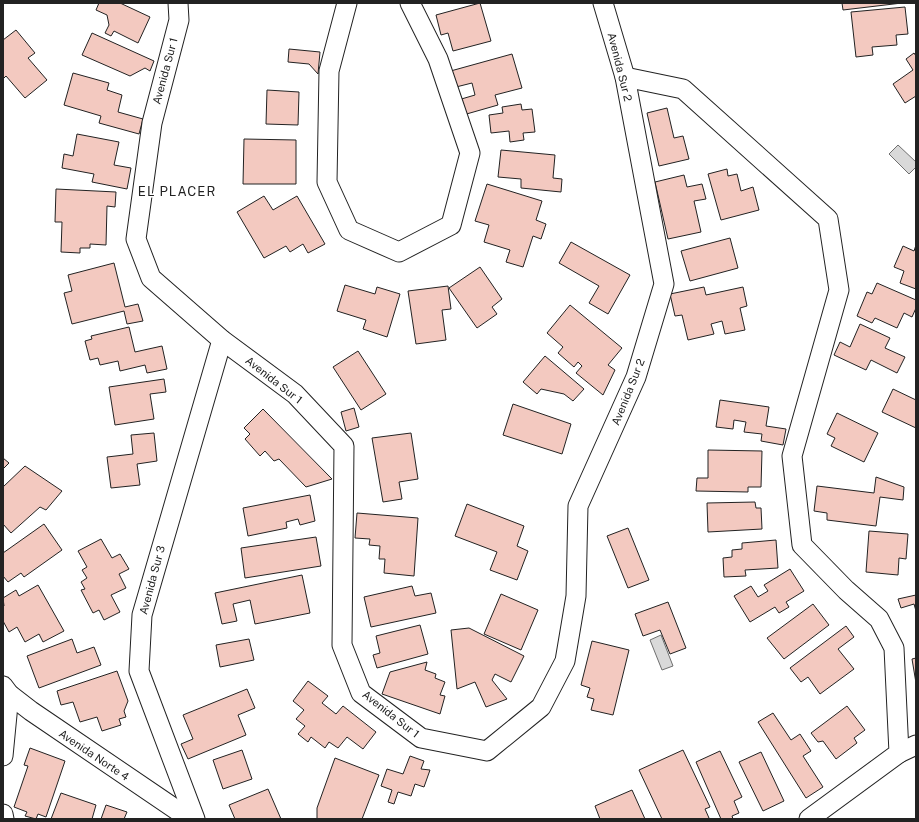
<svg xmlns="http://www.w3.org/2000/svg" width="919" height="822" font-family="'Public Sans',sans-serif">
<rect width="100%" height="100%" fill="#fff"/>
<g fill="#d9d9d9" stroke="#6f6f6f">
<path d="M898,145L916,162V167L909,174L889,154Z"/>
<path d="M661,635L673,666L662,670L650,640Z"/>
</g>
<g fill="#f3c9c0" stroke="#222">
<path d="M99,3H120L150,17L138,43L114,31L111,36L105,33L109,25L107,15L96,10Z"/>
<path d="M480,3L491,41L453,51L448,33L441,35L436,15Z"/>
<path d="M842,3H902L843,10Z"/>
<path d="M905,7L908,34L896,35L897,45L872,47L873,55L856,57L851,12Z"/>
<path d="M16,30L35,53L28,58L47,80L25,98L6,76L3,79V40Z"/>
<path d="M92,33L154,61L150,71L145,68L130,76L82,55Z"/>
<path d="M289,49L320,52L318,74L309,64L288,62Z"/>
<path d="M914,53L916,56V96L905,103L893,84L913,70L906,59Z"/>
<path d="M512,54L522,88L495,95L498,105L463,115L458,100L475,95L472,83L452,88L447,72Z"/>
<path d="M73,73L109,83L107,90L122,95L118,112L143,119L139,134L99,123L101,116L64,105Z"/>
<path d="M267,90L299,92L298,125L266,124Z"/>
<path d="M521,104L522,110L532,109L535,132L523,133L524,140L510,142L509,131L491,133L489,115L503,113L502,107Z"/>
<path d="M667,108L674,138L683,136L689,159L659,166L647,113Z"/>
<path d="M77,134L119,142L114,165L131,168L127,189L92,182L94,174L62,168L64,154L73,156Z"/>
<path d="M244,139L296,140V184H243Z"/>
<path d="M501,150L555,155L553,178L562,179L561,192L521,188V179L498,177Z"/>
<path d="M727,169L728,176L737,174L741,191L753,187L759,210L721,220L708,174Z"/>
<path d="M684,175L687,187L702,184L706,199L694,201L701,232L668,239L655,182Z"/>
<path d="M487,184L542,201L536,220L546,224L541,239L533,236L523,267L506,262L510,250L484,242L489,225L475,221Z"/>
<path d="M56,189L116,192L115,207L107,206L106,245L90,244V248H80V253L61,252L62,222H55Z"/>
<path d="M264,196L273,210L297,196L325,244L308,253L303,244L290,252L286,246L264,258L237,212Z"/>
<path d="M730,238L738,268L690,281L681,251Z"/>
<path d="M571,242L630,275L608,314L589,303L599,286L559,263Z"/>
<path d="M916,245V289L900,283L904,271L894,267L903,246L914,251Z"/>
<path d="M114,263L125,307L138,304L143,321L127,324L124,311L72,324L64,293L72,291L68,275Z"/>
<path d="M480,267L502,299L492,307L497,314L477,328L449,288Z"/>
<path d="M877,283L916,300V308L912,317L904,313L897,328L875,318L872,323L857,316L867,292L872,294Z"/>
<path d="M345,285L375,294L377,287L400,294L387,337L363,329L366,320L337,311Z"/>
<path d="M448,286L451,309L442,310L446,340L416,344L408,291Z"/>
<path d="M704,287L706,295L743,287L747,306L740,308L745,330L725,334L722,321L711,324L714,334L688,340L682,315L675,316L670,294Z"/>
<path d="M570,305L622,348L608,365L615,370L603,395L576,373L582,366L578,362L574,367L558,353L563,347L547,333Z"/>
<path d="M860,324L890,338L885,348L905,357L897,373L871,360L866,370L834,355L840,342L850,347Z"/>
<path d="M129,327L135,352L162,346L167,369L147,373L145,365L120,371L118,361L100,365L98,358L90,360L85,341L92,339L91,336Z"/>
<path d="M358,351L386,394L361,410L333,367Z"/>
<path d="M545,356L584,389L573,401L564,394L541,389L537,394L523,382Z"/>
<path d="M164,379L166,392L150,394L154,419L115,425L109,387Z"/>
<path d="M893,389L916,400V428L882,412Z"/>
<path d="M720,400L769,407L766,426L786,429L783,445L761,441L762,434L744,432L746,422L734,420L733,429L716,427Z"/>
<path d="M513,404L571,424L562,454L503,435Z"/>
<path d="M354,408L359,427L346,431L341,412Z"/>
<path d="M263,409L332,479L306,487L279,459L274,461L265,451L260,456L245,439L250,434L244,428Z"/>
<path d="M837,413L878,433L864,462L831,446L835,438L827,434Z"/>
<path d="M154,433L157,461L137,464L140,485L111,488L107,457L133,454L131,435Z"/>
<path d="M411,433L418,479L399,482L402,499L383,502L372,438Z"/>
<path d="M708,450L762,451L761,487H748V492L696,491L697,478H708Z"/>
<path d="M3,458L9,463L3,469Z"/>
<path d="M25,466L62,491L46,510L40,507L11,533L3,524V487Z"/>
<path d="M876,477L904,487L903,500L880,497L876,526L827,520V513L814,511L817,486L874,493Z"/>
<path d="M310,495L315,521L300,525L298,519L286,522L287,528L248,536L243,508Z"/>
<path d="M755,502L756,508H761L762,529L708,532L707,503Z"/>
<path d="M467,504L524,526L517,546L528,551L517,580L490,570L497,552L455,536Z"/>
<path d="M357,513L418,518L414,576L384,573L385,559H379L380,546L369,545L370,539L355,538Z"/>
<path d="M44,524L62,550L24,577L21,573L8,582L3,576V553Z"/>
<path d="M628,528L649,580L628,588L607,536Z"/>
<path d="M869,531L908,534L906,559L899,558L898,575L866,572Z"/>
<path d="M316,537L321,566L245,578L241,548Z"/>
<path d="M101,539L112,558L120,554L129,569L119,574L126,588L111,595L120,612L104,620L99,610L93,613L81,590L85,589L81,582L87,578L82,570L87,567L78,551Z"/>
<path d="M776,540L778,568L745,570L746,576L724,577L723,558L732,557V550L742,549V543Z"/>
<path d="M790,569L804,591L786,602L789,607L779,613L775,607L750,622L734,596L751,586L758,597L768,591L764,585Z"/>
<path d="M302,575L310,613L255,624L250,600L233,604L237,621L222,624L215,593Z"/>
<path d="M38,585L64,631L43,642L39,634L25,642L17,627L9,632L3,621V607L4,606L3,598L16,590L19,596Z"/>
<path d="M412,586L415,596L431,593L436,613L371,627L364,597Z"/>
<path d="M501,594L538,610L521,650L484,634Z"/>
<path d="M916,595V611L914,604L901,608L898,599Z"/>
<path d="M668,602L686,648L670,654L660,630L643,636L635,614Z"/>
<path d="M813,604L829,625L784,659L767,638Z"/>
<path d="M420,625L428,654L377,668L373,655L380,653L376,636Z"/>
<path d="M846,626L854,637L838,649L854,669L820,694L808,677L801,682L790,668Z"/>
<path d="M469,628L524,656L511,682L495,674L492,680L507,699L486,707L475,682L457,689L451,630Z"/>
<path d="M72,639L77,653L94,647L101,665L39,688L27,656Z"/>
<path d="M249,639L254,660L220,667L216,645Z"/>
<path d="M592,641L629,650L613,715L591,710L594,699L587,697L590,688L581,685Z"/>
<path d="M916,658V683L912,659Z"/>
<path d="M427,662L425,670L436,674L435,678L445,682L440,695L445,696L440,714L382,694L390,672Z"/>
<path d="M117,671L128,701L124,711L126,717L119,719L121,725L102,731L97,717L80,722L73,702L61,705L57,691Z"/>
<path d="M308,681L328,696L322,703L336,714L343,706L376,732L363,749L347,737L338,748L329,742L325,748L311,737L308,742L298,734L305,726L296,719L304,710L293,701Z"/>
<path d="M247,689L255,708L238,715L246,735L188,759L181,744L193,739L183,715Z"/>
<path d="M847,706L865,730L854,738L857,743L836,759L823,741L818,742L811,733Z"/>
<path d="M773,713L791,740L800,734L811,751L803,756L823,787L806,798L758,722Z"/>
<path d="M30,748L65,761L46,817L38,814L36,819L25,816L27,812L14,807L28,766L24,765Z"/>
<path d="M242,750L252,779L223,789L213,760Z"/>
<path d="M683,750L710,807L705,809L709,818L707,819H662L639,770Z"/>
<path d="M720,751L742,797L734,801L739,813L732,816L733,819H721L696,762Z"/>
<path d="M761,752L784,801L763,811L739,762Z"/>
<path d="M410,756L424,761L421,769L430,770L424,787L415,784L411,796L398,792L394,804L388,802L392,790L381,786L387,769L403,774Z"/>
<path d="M335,758L379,775L362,819H317V808Z"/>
<path d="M268,789L281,819H235L229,805Z"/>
<path d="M632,790L645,819H600L595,806Z"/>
<path d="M61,793L96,805L92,819H51Z"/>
<path d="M106,805L127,812L124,819H101Z"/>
</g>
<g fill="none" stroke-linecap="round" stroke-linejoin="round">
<g stroke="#222" stroke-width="21">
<g id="minor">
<path d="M178,3L179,20L152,123L136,239L151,278L222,340L295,394L344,446L342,645L361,693L421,738L487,751L541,707L565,661L576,596L578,506L636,377L664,284L625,77L603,3"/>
<path d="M347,3L329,71L327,182L349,230L399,252L451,225L470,153L438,59L410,3"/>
<path d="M625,77L683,89L828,219L839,290L792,456L802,545L846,590L879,619L894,648L899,753L809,819"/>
<path d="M3,686L9,694L31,711L190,819"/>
<path d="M899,753L916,745"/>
<path d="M3,756L9,694"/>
<path d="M3,814L4,819"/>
<path d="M195,819L139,671L142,615L222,340"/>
</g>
</g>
<use href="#minor" stroke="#fff" stroke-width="19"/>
</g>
<g text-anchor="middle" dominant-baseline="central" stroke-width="3" stroke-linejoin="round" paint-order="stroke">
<g font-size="11" fill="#222" stroke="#fff">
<text transform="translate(620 67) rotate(76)">Avenida Sur 2</text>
<text transform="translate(165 71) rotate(-75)">Avenida Sur 1</text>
<text transform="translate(274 380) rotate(38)">Avenida Sur 1</text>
<text transform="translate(628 392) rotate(-68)">Avenida Sur 2</text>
<text transform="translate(152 580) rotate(-75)">Avenida Sur 3</text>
<text transform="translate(391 714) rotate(38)">Avenida Sur 1</text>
<text transform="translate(94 755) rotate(34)">Avenida Norte 4</text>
</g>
<g font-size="13" letter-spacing="1" fill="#222" stroke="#fff">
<text x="177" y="191">EL PLACER</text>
</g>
</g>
<rect width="919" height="822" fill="none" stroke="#222222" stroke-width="8"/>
</svg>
